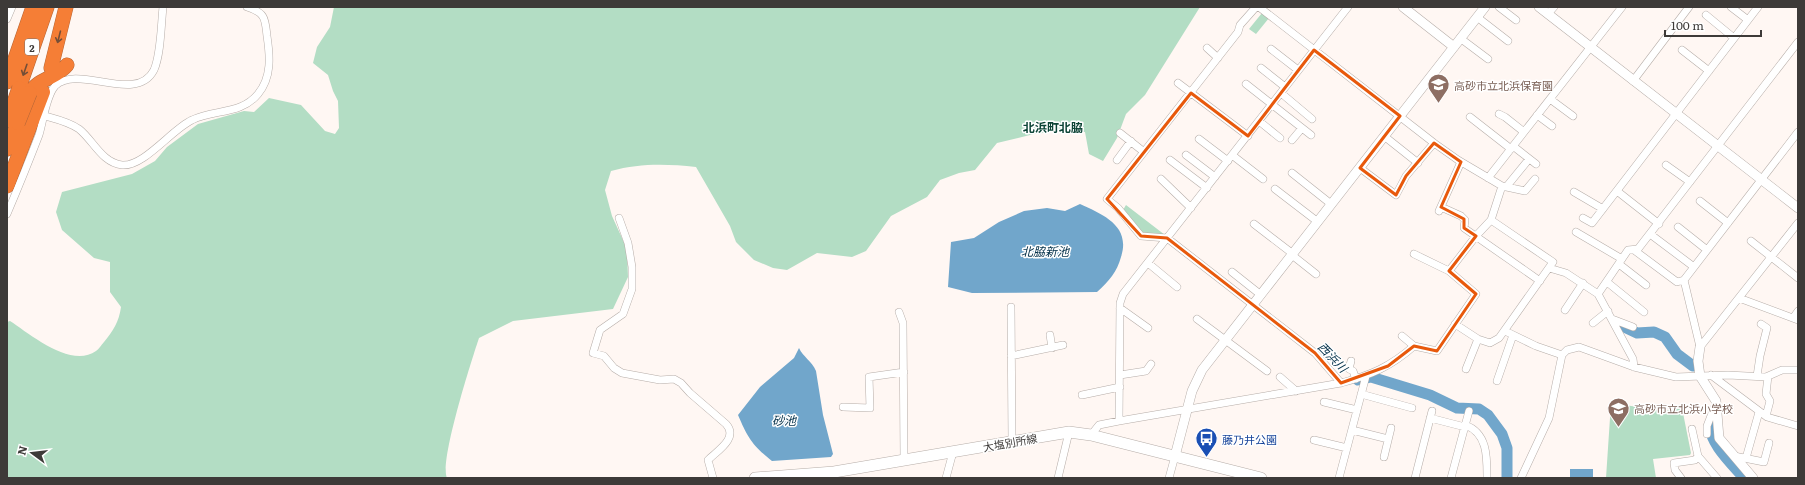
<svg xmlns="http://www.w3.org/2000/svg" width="1805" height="485" viewBox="0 0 1805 485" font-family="Literata,'Noto Sans JP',serif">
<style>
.green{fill:#b3ddc4}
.water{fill:#71a6cb}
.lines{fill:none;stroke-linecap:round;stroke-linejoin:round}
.river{stroke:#71a6cb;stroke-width:11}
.minor-casing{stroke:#b6ada8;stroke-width:8}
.tertiary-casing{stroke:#b6ada8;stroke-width:10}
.secondary-casing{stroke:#b6ada8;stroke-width:12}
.motorway-casing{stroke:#b56637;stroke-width:15}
.minor{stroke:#fff;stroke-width:7}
.tertiary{stroke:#fff;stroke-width:9}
.secondary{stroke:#fff;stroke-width:11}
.motorway{stroke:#f57e36;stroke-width:14}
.motorway-bridge-casing{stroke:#b56637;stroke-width:15;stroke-linecap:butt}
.motorway-bridge{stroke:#f57e36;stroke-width:14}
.oneway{stroke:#744e37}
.marked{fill:none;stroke:#e8590c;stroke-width:3;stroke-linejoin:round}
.labels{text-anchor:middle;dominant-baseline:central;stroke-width:3;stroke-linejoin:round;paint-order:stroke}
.shield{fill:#fff;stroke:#777574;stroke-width:1}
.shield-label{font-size:10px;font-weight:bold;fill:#3d3a38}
.education-label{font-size:11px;fill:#785e54;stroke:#fff;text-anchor:start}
.transit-label{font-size:11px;fill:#164399;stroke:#fff;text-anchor:start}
.street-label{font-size:11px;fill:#3d3a38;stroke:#fff}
.neighbourhood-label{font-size:12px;font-weight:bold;fill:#0d4436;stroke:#fff}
.water-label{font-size:12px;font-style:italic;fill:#022f48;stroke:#fff}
</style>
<rect width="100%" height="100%" fill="#fff7f3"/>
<!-- green -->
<path class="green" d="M334,7H1200L1145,95L1126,114L1117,138L1103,161L1089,154L1085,132L1059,131L1034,134L997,143L975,170L959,173L940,180L927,197L891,216L866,251L852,257L817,253L787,270L773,268L754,260L736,242L730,226L696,167C667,164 640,163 611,171L605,190L612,216L627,249L628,277L613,309L513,321L479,338C472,359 439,462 447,478H7V322L10,321C30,334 71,369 96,351C99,349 101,345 104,342C113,331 119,322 121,307L110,292V262L94,258L62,230L56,212L62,192L132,174L155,161L167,147L198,124L244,111L254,112L269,98L301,105L325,131L335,134L339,128L338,101L333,91L328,75L313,63L317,47L330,27Z
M1262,13L1269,18L1256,34L1249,29Z
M1126,205L1165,235H1143L1123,210Z
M1611,403L1665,411L1682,408L1691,453L1690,455L1653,459L1656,478H1606Z"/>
<!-- water -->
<path class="water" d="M1080,204C1104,215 1131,226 1121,257C1117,272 1109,281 1097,292L972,293L948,287L951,242L974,238L999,222L1024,211L1047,208L1065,211Z
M799,348C803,357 812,361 816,371L823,415L833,454L831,457L772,461C752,445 748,438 738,415L760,387L794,358Z
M1570,469H1593V478H1570Z"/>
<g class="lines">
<!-- river -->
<path class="river" d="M1618,324L1637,333L1654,332L1665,337L1677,354L1693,366
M1358,380L1371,377L1430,395L1457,408L1479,409L1488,415L1502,434L1507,448V478
M1711,425C1707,441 1734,466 1744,478"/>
<defs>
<path id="minor" d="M1256,7L1240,25L1238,32L1107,199L1118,208L1141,236L1167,238L1315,353L1341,383
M1499,7L1516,20
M1731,7L1748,20
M1548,14L1554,7
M1706,15L1734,38
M1477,17L1508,41
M7,19L12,7
M1460,38L1488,59
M1207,48L1218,58
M1271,49L1298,70
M1682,50L1709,71
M1261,68L1285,87
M1633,81L1689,7
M1178,83L1248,136
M1246,84L1311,135
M1281,93L1312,119
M1550,99L1573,116
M1499,114L1505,117L1524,132
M1537,115L1552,126
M45,116C56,119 69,122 79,129C93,140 102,163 122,165C144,167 172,129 192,120C214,109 241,115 258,94C272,77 270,56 267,36C265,19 266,13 247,7
M1470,117L1511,149
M1259,121L1280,138
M1120,133L1144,152
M1384,136L1418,163
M1199,139L1228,161
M1292,140L1302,128
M1513,146L1536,164
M1186,155L1215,177
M1232,155L1263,179
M1117,160L1131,141
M1170,160L1207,188
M1666,165L1690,182
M1360,168L1396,195L1406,176L1434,143
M1292,173L1331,204
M1488,178L1622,7
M1161,179L1191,208
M1502,186L1525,191L1535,179
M1507,186L1529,159
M1275,189L1318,222
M1617,191L1659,224
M1574,192L1603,209
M1700,201L1728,223
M1441,207L1461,216L1465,220L1464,228L1540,281
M1439,211L1461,162
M7,214C18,188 29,161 39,135C43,122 46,96 55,86C78,63 136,105 154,70C161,54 161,25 163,7
M619,218L628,243L632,267V289L623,314L600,330L593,353L604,356L614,368L622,373L660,380L674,379L681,383L690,393L726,424C739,438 717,451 708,460L713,478
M1583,218L1592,223L1758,7
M1254,224L1293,254
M1678,227L1707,250
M1576,232L1622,259
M1650,234L1694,267
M1751,241L1798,278
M1634,250L1677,282L1684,280
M1414,254L1449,271
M1292,255L1316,274
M1148,263L1177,287
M1619,264L1646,285
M1549,268L1566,273L1598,294L1633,359L1634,367
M1232,272L1261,295
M1607,282L1644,312
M1598,294L1628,250L1638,249L1798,42
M1739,298L1798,320
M1011,307L1012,441
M1120,308L1148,328
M1565,310L1583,283
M899,312L903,323L904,459
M1793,318L1798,311
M1197,319L1267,371
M1612,319L1633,327
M1593,323L1608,311
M1455,324L1478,339L1490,343L1499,338L1553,262L1491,220
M1505,331L1536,346L1562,355
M1050,335L1052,348
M1402,336L1414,346
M1700,347L1684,280L1798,132
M1700,347L1798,223
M1011,356L1063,345
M1351,361L1349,369L1353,371L1356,379
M1466,369L1478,339
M1120,375L1146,371L1151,364
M1711,375L1767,417L1798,426
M1757,376L1760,356L1767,328L1761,324
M1280,377L1296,391
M1497,381L1513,335
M1361,394L1412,408
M1082,395L1120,387
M1324,402L1357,410
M843,407L870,408L869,377L904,372
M1766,416L1770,401L1766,394L1768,376
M1430,418L1465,427
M1119,421L1120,303L1123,294L1348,7
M1465,425C1488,433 1487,458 1487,478
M1692,429L1698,456
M1352,430L1388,439
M1707,434V426L1716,403
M1091,435L1099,425L1119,421L1341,383C1371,375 1390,367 1414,346L1437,351L1476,294L1449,271L1476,236L1491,220L1502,186L1458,160L1434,143L1259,7
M1314,440L1347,448
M1734,456L1764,462L1769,443
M1384,457L1391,428
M1746,458L1759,412
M946,478L953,452
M1058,478L1069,432
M1169,478L1175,456
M1339,478L1366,376
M1415,478L1432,411
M1451,478L1469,411
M1521,478L1549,418L1562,355L1567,350L1579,347L1634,367L1676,377L1728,375L1766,377L1782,370H1798
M1681,478L1675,470L1674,463L1695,460L1698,456L1717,478"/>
<path id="tertiary" d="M1403,7L1454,47
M1539,7L1798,208
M1700,347L1698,361L1700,376L1716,401L1719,438L1753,478
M1175,456L1192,391L1202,370L1485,7"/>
<path id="secondary" d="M755,478L834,472L1069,432L1091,435L1261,478"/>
<path id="motorway" d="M51,68L66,7
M7,82L33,7
M19,88L47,7
M30,93C38,78 57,78 67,65
M7,149L18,123
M7,186L43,92"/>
</defs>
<!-- minor casing -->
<use href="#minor" class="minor-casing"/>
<!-- tertiary casing -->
<use href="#tertiary" class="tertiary-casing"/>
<!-- secondary casing -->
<use href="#secondary" class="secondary-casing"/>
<!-- motorway casing -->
<use href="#motorway" class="motorway-casing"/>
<!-- minor -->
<use href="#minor" class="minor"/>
<!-- tertiary -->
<use href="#tertiary" class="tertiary"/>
<!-- secondary -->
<use href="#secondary" class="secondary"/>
<!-- motorway -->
<use href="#motorway" class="motorway"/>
<defs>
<path id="motorway-bridge" d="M8,120L19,88
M18,123L30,93"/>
</defs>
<!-- motorway-bridge casing -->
<use href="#motorway-bridge" class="motorway-bridge-casing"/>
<!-- motorway-bridge -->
<use href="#motorway-bridge" class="motorway-bridge"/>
</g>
<!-- one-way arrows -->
<defs><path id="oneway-shaft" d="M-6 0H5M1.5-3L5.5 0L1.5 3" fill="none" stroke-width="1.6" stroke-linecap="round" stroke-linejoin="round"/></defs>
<g class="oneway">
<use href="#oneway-shaft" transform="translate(59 37) rotate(104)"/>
<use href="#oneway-shaft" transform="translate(25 70) rotate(109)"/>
</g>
<!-- marked area -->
<path class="marked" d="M1314,50L1400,116L1360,168L1396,195L1406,176L1434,143L1461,162L1441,207L1464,219V228L1476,236L1449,271L1476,294L1437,351L1414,346L1388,366L1341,383L1315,353L1167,238L1141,236L1107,199L1191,93L1248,136Z"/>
<!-- icons -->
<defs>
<symbol id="school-pin" viewBox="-11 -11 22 30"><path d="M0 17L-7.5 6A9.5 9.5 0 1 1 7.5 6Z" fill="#8d6e63" stroke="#fff"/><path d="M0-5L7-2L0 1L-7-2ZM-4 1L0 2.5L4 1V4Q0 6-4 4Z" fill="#fff"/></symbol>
<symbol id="bus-pin" viewBox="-11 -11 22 30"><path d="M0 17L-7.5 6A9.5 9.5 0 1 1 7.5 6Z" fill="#1a4fb4" stroke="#fff"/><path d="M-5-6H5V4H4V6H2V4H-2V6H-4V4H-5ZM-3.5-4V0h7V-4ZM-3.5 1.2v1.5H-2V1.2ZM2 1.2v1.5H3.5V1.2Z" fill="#fff"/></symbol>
</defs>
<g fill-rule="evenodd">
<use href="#school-pin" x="1426" y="72" width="25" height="34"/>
<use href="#school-pin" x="1606" y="396" width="25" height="34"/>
<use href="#bus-pin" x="1194" y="426" width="25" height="34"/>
</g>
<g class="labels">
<!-- shield labels -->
<rect class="shield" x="25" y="39" width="14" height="16" rx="3"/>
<g class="shield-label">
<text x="32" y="47">2</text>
</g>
<!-- education labels -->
<g class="education-label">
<text x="1454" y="85">高砂市立北浜保育園</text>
<text x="1634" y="408">高砂市立北浜小学校</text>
</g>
<!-- transit labels -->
<g class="transit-label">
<text x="1222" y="439">藤乃井公園</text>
</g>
<!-- street labels -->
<g class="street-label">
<text transform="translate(1010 442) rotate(-10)">大塩別所線</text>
</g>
<!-- neighbourhood labels -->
<g class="neighbourhood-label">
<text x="1053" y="127">北浜町北脇</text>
</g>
<!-- water labels -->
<g class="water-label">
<text x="1045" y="251">北脇新池</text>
<text transform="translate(1333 357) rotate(46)">西浜川</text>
<text x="784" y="420">砂池</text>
</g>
</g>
<!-- border -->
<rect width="1805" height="485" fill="none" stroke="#3d3a38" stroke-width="16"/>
<!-- north arrow -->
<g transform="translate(32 453) rotate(285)" stroke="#ffffff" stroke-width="3" paint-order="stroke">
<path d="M0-3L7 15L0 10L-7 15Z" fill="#3d3a38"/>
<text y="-6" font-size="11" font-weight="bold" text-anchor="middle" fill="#3d3a38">N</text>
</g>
<!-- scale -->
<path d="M1665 30v6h96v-6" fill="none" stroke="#3d3a38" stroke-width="2"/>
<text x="1671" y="30" font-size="12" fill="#3d3a38" stroke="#ffffff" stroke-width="3" paint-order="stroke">100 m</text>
</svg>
